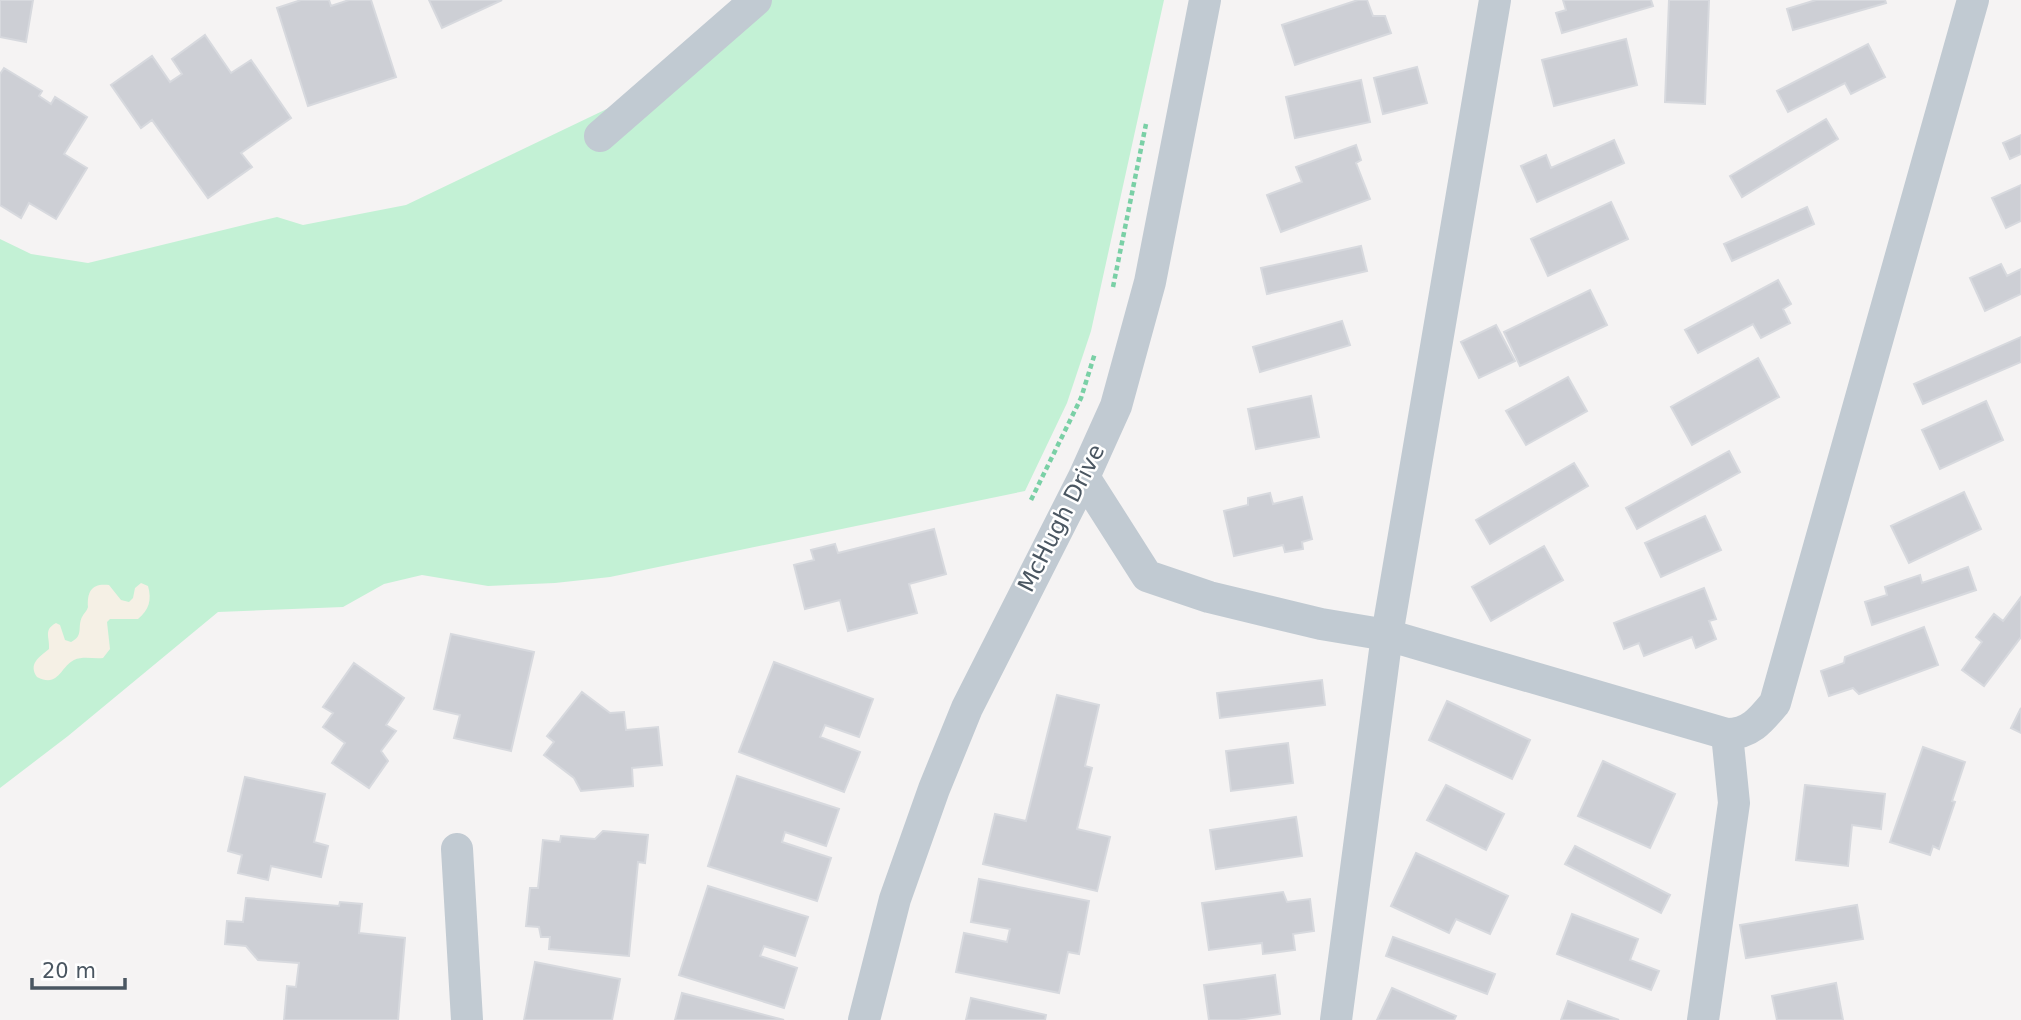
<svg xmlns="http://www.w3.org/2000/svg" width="2021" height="1020" viewBox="0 0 2021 1020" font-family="'DejaVu Sans',sans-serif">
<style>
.green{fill:#c3f1d5}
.sand{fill:#f5f0e5}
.building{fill:#cdcfd5;stroke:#d7d9de;stroke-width:2}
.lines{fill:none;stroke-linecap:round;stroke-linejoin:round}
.path{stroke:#7ad0a6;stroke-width:4.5;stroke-dasharray:5 3.5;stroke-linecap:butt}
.minor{stroke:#c1cad2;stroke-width:32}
.labels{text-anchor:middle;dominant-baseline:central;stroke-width:5;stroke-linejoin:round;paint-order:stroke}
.street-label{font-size:23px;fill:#4a5661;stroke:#fff}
</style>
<rect width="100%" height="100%" fill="#f5f3f3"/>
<!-- green -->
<path class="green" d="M752,0H1164L1091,331L1067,403L1025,491L610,577L555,583L488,586L422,575L384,584L343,607L218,612L68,736L0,788V239L31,254L88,263L277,217L303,225L406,205L638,94Z"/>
<!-- sand -->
<path class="sand" d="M141,583L148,586C152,600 149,610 138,619H110L107,622L110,649L103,658C93,659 83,656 74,660C60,667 59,688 37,677C28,664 39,657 49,649C50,637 43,630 56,623L60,625L65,640L71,642C84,636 77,627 82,617C84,613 87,611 88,607C87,591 92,583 109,585L121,600L129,602L133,598L135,588Z"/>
<!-- building -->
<path class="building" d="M0,0H33L26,42L0,37Z
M301,0H329L331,6L349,0H371L396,77L308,106L277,8Z
M429,0H502L442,28Z
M1358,0H1367L1373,16H1385L1391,33L1295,65L1282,25Z
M1563,0H1651L1653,6L1562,33L1556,13L1566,10Z
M1669,0H1709L1705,104L1665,102Z
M1816,0H1885L1886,3L1793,30L1787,9Z
M205,35L231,73L251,60L291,118L241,153L252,167L208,198L152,120L141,128L111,85L152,56L170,82L182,74L172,59Z
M1626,39L1637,85L1554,106L1542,60Z
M1868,44L1885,77L1851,94L1845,83L1788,112L1777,91Z
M1417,67L1427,103L1383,114L1374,78Z
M4,68L42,91L39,96L51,104L55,97L87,117L64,154L87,168L56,219L29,203L21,218L0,205V74Z
M1361,80L1370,122L1295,138L1286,97Z
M1826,119L1838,139L1742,197L1730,176Z
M2021,135V154L2010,159L2003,143Z
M1614,140L1624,163L1537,202L1521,166L1546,155L1551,168Z
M1356,145L1361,160L1356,163L1370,199L1281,232L1267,195L1302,182L1296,167Z
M2021,185V221L2006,228L1992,198Z
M1611,202L1628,239L1548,276L1531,239Z
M1807,207L1814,224L1732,261L1724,244Z
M1361,246L1367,271L1267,294L1261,268Z
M2001,264L2007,276L2021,269V294L1985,311L1970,278Z
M1778,280L1791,304L1783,309L1790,323L1761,338L1753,324L1698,353L1685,330Z
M1590,290L1607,325L1520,366L1504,332Z
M1342,321L1350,345L1260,372L1253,347Z
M1496,325L1515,361L1479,378L1461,342Z
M2021,337V362L1923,404L1914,384Z
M1758,358L1779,397L1692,445L1671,407Z
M1568,377L1587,411L1526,445L1506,411Z
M1311,396L1319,437L1256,449L1248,409Z
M1986,401L2003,440L1940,469L1922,430Z
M1729,451L1740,472L1637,529L1626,508Z
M1574,463L1588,486L1490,544L1476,520Z
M1964,492L1981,529L1909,563L1891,526Z
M1270,493L1273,504L1302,497L1312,539L1302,542L1303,549L1285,552L1283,545L1234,556L1224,511L1248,505V498Z
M1705,516L1721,550L1661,577L1645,543Z
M934,529L946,574L909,584L917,613L848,631L840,600L805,609L794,565L814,560L811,550L835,544L838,553Z
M1544,546L1563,580L1491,621L1472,587Z
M1968,567L1976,590L1872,625L1865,602L1887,595L1885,587L1920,575L1922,583Z
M1704,588L1716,619L1709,621L1716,639L1696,648L1692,637L1644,656L1639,643L1624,649L1614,623Z
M2021,597V637L1984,686L1962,670L1982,642L1976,637L1994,614L2003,621Z
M1924,627L1938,665L1859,694L1853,688L1829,696L1821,671L1844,663L1845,657Z
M451,634L534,652L511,751L454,738L460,715L434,709Z
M774,662L873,699L859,737L825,725L820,737L860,752L844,792L739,752Z
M354,663L404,698L386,725L396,731L381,751L388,761L369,788L332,763L345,743L323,727L333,713L323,707Z
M1322,680L1325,705L1220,718L1217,693Z
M582,692L610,713L624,712L626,730L658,727L662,765L632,768L633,786L581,791L574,778L544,755L554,742L547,736Z
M1057,695L1099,705L1085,766L1092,768L1077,829L1110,837L1097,891L983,864L995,814L1026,821Z
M1447,701L1530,740L1512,779L1429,740Z
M2021,708V733L2011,728Z
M1288,743L1293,783L1231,791L1226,751Z
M1923,747L1965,762L1952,801L1955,802L1939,849L1933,846L1930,855L1890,842Z
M1603,761L1675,794L1650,848L1578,816Z
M737,776L839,809L826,846L785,832L782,842L831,858L817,901L708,866Z
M245,777L325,794L314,842L328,846L321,877L271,866L268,880L238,873L242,855L228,851Z
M1446,785L1504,814L1486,850L1427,820Z
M1805,785L1885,794L1881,829L1852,825L1848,866L1796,860Z
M1296,817L1302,856L1216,869L1210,830Z
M603,831L648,835L645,863L638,862L629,956L549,949L550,937H541L539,927L526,926L530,888H538L543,840L560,842L561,836L595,839Z
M1575,846L1670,895L1661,913L1565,864Z
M1416,853L1508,896L1490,934L1456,919L1449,933L1391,906Z
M979,879L1089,901L1079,954L1068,952L1059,993L956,972L964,933L1007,942L1010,929L971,922Z
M708,886L808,917L795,956L764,946L760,956L797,968L784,1008L679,975Z
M1283,892L1287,902L1310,899L1314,931L1293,934L1295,950L1263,954L1262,943L1209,950L1202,903Z
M246,898L339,906L340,902L362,904L359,933L405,938L398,1020H284L287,986L296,987L299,963L258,960L246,946L225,944L227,921L243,922Z
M1857,905L1863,939L1746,958L1740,925Z
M1572,914L1638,939L1630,960L1659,971L1651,990L1557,954Z
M1393,937L1495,974L1487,994L1386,956Z
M535,962L620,979L612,1020H524Z
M1275,975L1280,1014L1238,1020H1209L1204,985Z
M1836,983L1843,1020H1777L1772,996Z
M1392,988L1456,1016L1454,1020H1377Z
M682,993L784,1020H675Z
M971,998L1046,1015L1045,1020H966Z
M1568,1001L1619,1020H1561Z"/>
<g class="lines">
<!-- path -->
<path class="path" d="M1113,287L1146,124
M1031,500L1081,398L1095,353"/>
<!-- minor -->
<path class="minor" d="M600,136L756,0
M1084,477L1147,576L1209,597L1321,624L1387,635L1727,734C1750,734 1761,720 1775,703L1973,0
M457,849L467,1020
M864,1020L895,899L934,789L967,708L1084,477L1116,406L1150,282L1205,0
M1336,1020L1387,635L1495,0
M1703,1020L1734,803L1727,734"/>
</g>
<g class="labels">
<!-- street labels -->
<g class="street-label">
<text transform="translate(1061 518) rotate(-63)">McHugh Drive</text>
</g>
</g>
<!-- scale -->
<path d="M32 978v10h93v-10" fill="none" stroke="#4a5661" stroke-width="3.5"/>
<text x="42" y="978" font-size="21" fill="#4a5661" stroke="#ffffff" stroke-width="5" paint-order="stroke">20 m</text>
</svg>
